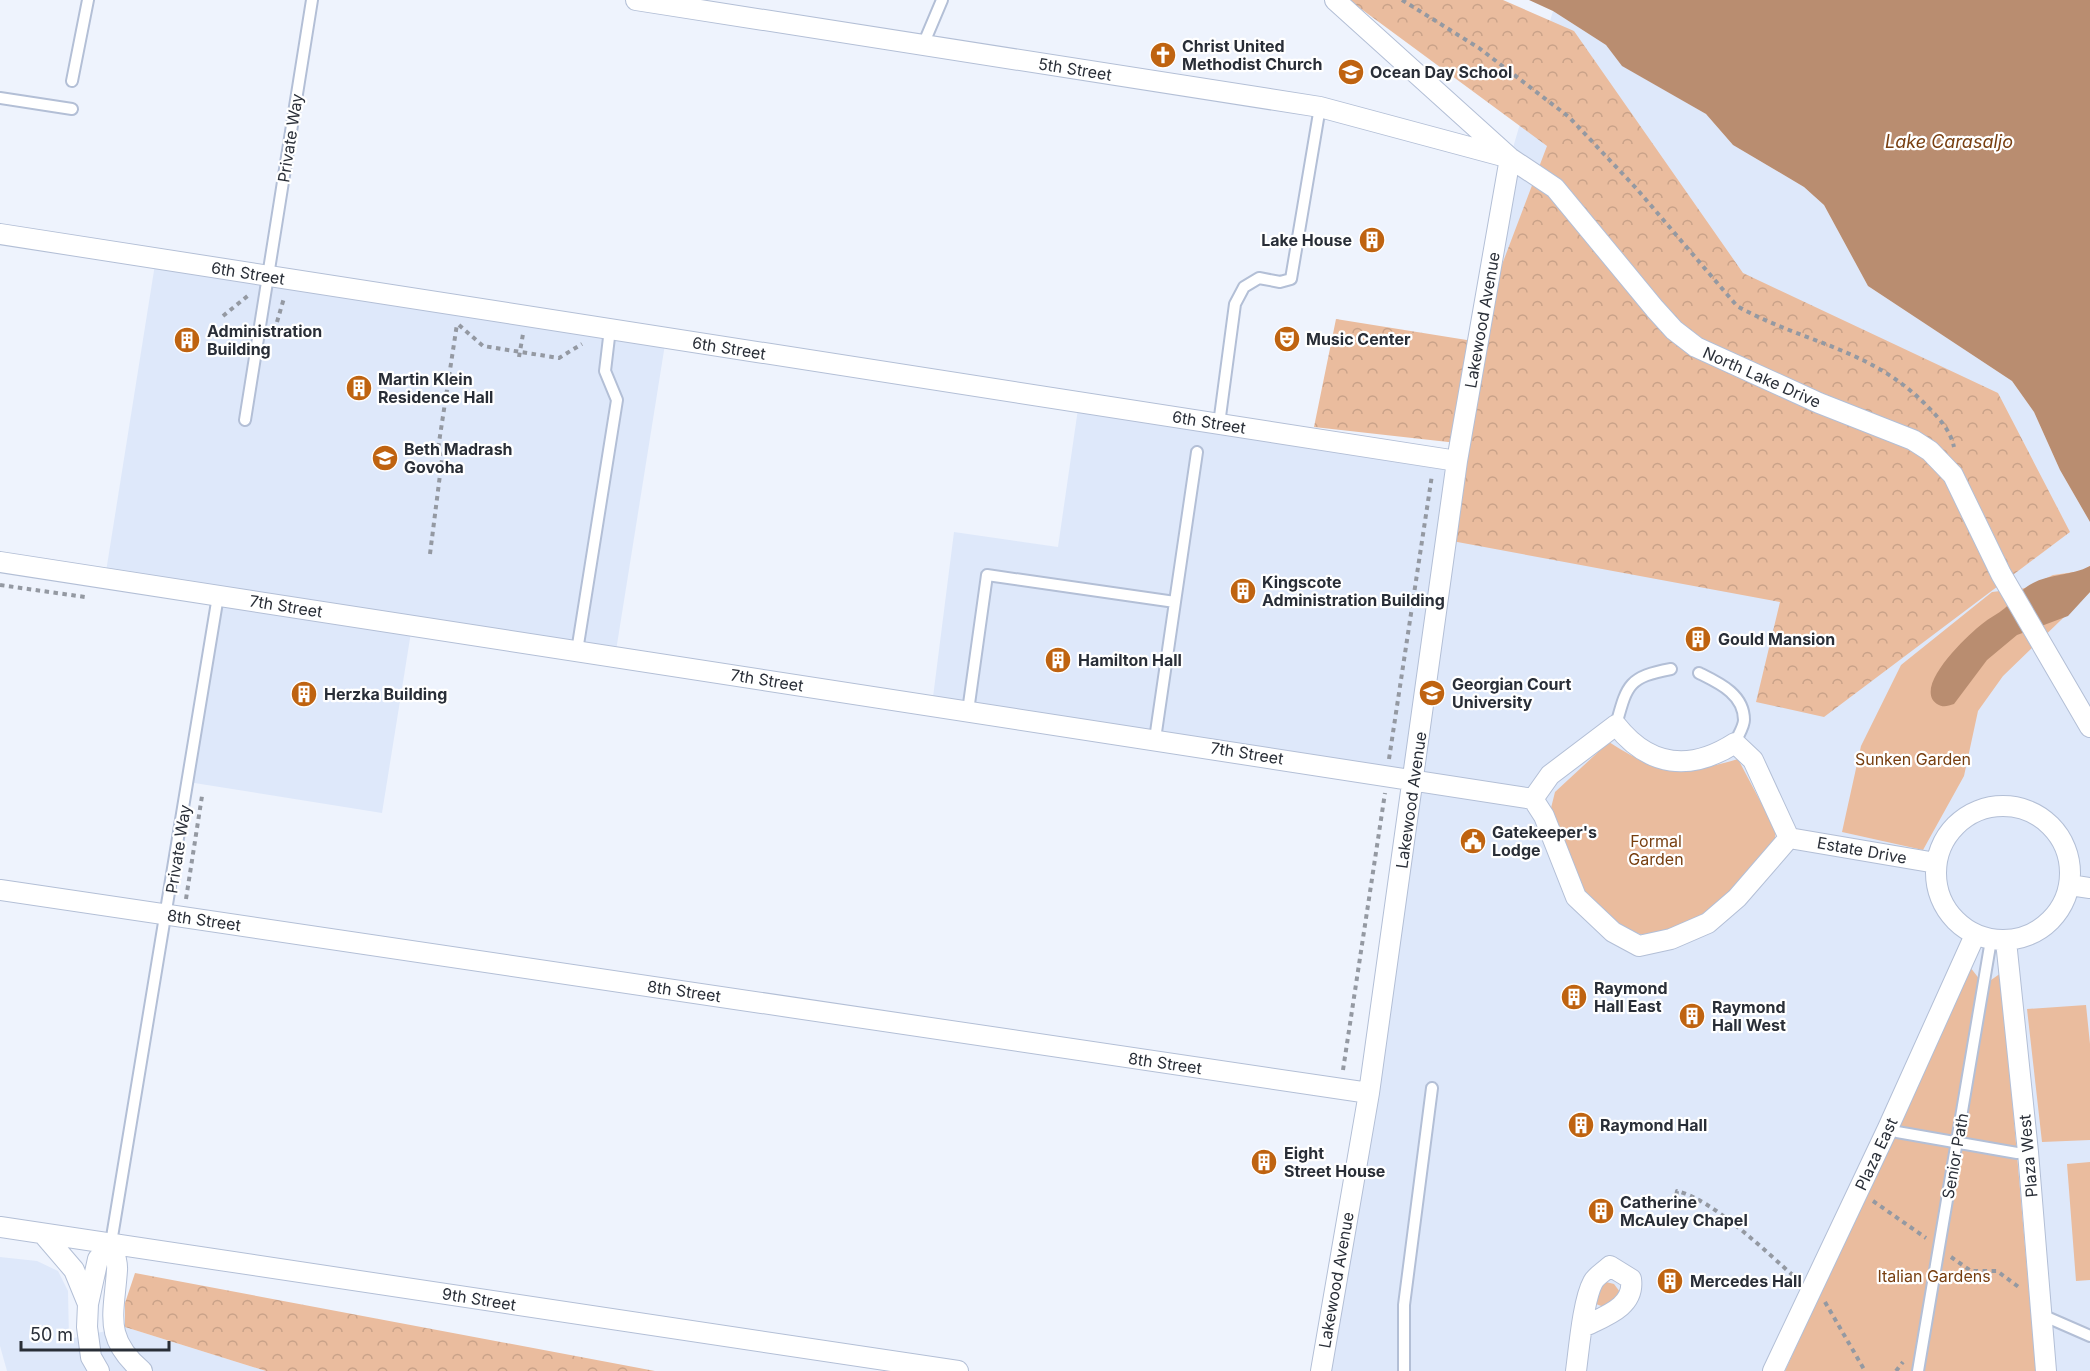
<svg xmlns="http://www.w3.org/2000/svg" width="2090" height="1371" viewBox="0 0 2090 1371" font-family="Inter,sans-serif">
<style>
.built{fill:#dee8fa}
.green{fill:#eabc9e}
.forest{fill:url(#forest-crowns)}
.water{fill:#b98d70}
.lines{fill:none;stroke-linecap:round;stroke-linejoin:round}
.service-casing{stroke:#b3bfd6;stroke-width:14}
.minor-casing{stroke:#b3bfd6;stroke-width:22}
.path{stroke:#9499a2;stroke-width:4;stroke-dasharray:4.5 4.5;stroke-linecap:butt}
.service{stroke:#fff;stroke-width:10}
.minor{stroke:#fff;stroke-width:20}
.labels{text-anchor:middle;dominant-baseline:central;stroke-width:4.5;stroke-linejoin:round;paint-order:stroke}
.poi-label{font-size:16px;font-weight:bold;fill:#292e37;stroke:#fff;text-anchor:start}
.street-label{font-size:16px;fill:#292e37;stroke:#fff}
.park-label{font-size:16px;fill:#773e0f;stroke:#fff}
.water-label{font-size:18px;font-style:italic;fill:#783f11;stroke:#fff}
</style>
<defs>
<pattern id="forest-crowns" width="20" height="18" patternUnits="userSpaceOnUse" patternTransform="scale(1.5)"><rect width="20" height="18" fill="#eabc9e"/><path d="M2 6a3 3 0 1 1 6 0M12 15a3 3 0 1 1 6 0" fill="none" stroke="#c9a289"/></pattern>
</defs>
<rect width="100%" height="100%" fill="#eef3fd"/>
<!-- built -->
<path class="built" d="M1553,11L1606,45L1623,66L1706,114L1733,145L1804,187L1824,205L1868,286L2012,381L2034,412L2060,470L2090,522V566L2081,571L2053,575L2084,598L2090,592V1371H1320L1414,779L932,705L954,532L1058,547L1079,402L1457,461L1510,158Z
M156,258L666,338L615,657L412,626L382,813L188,782L218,594L105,578Z
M0,1257L37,1261L58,1271L68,1291L69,1339L125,1327L266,1371H7L0,1346Z"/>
<!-- green -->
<path class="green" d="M2090,566V592L2003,676L1978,711L1964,776L1923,850L1842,832L1861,746L1901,665L1992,592L2026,588L2053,575L2081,571Z
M1609,742C1660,775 1681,776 1738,759L1776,831L1774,844L1716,910L1673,931L1643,935L1617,926L1583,892L1551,808L1555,792Z
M1970,967L1984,985L2001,973L2036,1371H1785Z
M2086,1005L2090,1044V1140L2042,1142L2027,1009Z
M2090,1162V1280L2076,1281L2067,1164Z
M1606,1282L1614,1284L1620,1292L1616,1299L1604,1307L1596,1304C1596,1294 1598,1287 1606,1282Z"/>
<!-- forest -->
<path class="forest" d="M1349,0H1503L1574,31L1743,273L1998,393L2070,532L1824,717L1756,702L1780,602L1452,541L1466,444L1314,427L1336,319L1473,341L1547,146Z
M135,1273L655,1371H266L125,1327V1303Z"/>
<!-- water -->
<path class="water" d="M1529,0H2090V522L2060,470L2034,412L2012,381L1868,286L1824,205L1804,187L1733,145L1706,114L1622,66L1606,45L1553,11Z
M2090,566V592L2068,616L2017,635L1987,660L1954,704C1948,706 1943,708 1937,704C1912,687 1968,635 1982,624C1989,618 1998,614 2005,608C2012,602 2018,594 2025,588C2044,573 2069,577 2090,566Z"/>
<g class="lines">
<defs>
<path id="service" d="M923,45L942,0
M72,81L88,0
M0,98L72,109
M245,420L312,0
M1219,424L1235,304L1244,287L1259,278L1280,282L1291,279L1320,107
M577,651L617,400L605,371L610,329
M1699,673C1719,683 1744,694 1744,720C1744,727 1737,737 1735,743
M968,711L987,575L1175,602L1197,452
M1616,725C1627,685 1628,677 1671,669
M1155,739L1175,602
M1888,1128L1897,1132L2017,1153L2028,1152
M111,1243L218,596
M2042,1315L2090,1336
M1404,1371V1305L1432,1088
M1918,1371L1991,940"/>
<path id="minor" d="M636,0L1320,107L1510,158L1457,461L1369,1093L1321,1371
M1335,0L1510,158L1555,188L1655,309L1674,330L1696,347L1819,403L1913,440L1930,451L1953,475L2001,574L2090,727
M0,234L1457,461
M0,562L1533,799
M1936 873a67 67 0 1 1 134 0a67 67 0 1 1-134 0Z
M1789,838L1737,898L1708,923L1671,939L1639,946L1613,932L1576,897L1544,816L1533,799L1550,775L1616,725C1649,767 1690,772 1735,743L1753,760L1789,838L1936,863
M2070,885L2090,888
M0,890L1369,1093
M2006,941L2028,1152L2046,1371
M0,1227L958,1371
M44,1235L74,1270L88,1304L87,1327L91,1357L99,1371
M111,1243C114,1252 118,1262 117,1270C114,1315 103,1338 142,1371
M88,1304L98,1259L111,1243
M1576,1371C1579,1349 1583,1300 1593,1282C1596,1276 1605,1271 1610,1266L1631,1279C1635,1307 1605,1316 1583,1327
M1773,1371L1888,1128L1975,935"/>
</defs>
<!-- service casing -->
<use href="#service" class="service-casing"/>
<!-- minor casing -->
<use href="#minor" class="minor-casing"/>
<!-- path -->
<path class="path" d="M1402,0L1479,48L1569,117L1636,188L1737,306C1803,343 1871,348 1927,406C1940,419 1950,430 1954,447
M223,316L250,294
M277,322L284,298
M459,325L483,346L559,358L582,344
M519,357L523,334
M430,554L442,459L438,449L457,324
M0,585L85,597
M1389,759L1432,475
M186,899L202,796
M1343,1070L1385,793
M1873,1201L1926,1238
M1675,1204L1677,1191C1714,1200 1767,1253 1796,1278
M1951,1257L1971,1271H1997L2020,1288
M1825,1302L1865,1371
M1896,1371L1903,1362"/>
<!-- service -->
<use href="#service" class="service"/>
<!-- minor -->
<use href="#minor" class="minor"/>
</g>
<!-- icons -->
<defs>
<symbol id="church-disc" viewBox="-11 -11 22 22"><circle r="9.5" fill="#bf6310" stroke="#fff"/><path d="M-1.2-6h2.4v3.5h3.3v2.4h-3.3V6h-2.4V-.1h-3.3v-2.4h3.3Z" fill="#fff"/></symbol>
<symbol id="school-disc" viewBox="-11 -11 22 22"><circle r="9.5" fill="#bf6310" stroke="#fff"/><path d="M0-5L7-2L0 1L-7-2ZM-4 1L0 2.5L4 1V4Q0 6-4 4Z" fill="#fff"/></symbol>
<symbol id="building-disc" viewBox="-11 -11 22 22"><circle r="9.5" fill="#bf6310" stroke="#fff"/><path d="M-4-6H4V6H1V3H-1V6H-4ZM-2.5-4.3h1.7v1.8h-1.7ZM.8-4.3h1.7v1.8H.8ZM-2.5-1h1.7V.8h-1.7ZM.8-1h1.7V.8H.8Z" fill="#fff"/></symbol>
<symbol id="theatre-disc" viewBox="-11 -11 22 22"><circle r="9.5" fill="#bf6310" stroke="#fff"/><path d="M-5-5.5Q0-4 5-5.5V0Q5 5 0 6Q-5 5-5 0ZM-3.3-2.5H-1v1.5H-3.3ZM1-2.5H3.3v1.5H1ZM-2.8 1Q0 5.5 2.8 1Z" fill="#fff"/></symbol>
<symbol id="university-disc" viewBox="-11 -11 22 22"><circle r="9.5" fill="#bf6310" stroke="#fff"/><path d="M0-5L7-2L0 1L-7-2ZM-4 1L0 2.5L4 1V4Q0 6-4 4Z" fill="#fff"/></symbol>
<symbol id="civic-disc" viewBox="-11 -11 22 22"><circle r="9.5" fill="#bf6310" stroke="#fff"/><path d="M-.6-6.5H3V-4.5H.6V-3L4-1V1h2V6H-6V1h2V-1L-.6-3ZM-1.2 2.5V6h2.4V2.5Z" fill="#fff"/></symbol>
</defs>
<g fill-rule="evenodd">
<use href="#church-disc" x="1148" y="40" width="30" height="30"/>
<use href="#school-disc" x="1336" y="57" width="30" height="30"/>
<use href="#building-disc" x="1357" y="225" width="30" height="30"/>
<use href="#theatre-disc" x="1272" y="324" width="30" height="30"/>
<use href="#building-disc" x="172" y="325" width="30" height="30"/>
<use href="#building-disc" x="344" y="373" width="30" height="30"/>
<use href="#university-disc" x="370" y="443" width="30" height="30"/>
<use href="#building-disc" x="1228" y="576" width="30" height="30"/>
<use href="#building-disc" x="1683" y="624" width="30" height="30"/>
<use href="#building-disc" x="1043" y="645" width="30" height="30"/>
<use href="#university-disc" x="1417" y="678" width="30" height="30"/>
<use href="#building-disc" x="289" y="679" width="30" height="30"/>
<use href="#civic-disc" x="1458" y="826" width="30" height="30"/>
<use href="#building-disc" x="1559" y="982" width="30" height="30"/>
<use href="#building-disc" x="1677" y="1001" width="30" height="30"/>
<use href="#building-disc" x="1566" y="1110" width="30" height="30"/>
<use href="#building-disc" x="1249" y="1147" width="30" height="30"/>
<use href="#building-disc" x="1586" y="1196" width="30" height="30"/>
<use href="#building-disc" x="1655" y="1266" width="30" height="30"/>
</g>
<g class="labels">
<!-- poi labels -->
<g class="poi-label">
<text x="1182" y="46">Christ United<tspan x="1182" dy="18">Methodist Church</tspan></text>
<text x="1370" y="72">Ocean Day School</text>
<text x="1352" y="240" text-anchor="end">Lake House</text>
<text x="207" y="331">Administration<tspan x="207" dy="18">Building</tspan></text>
<text x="1306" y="339">Music Center</text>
<text x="378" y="379">Martin Klein<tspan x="378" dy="18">Residence Hall</tspan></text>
<text x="404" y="449">Beth Madrash<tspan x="404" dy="18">Govoha</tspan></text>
<text x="1262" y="582">Kingscote<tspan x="1262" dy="18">Administration Building</tspan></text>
<text x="1718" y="639">Gould Mansion</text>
<text x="1078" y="660">Hamilton Hall</text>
<text x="1452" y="684">Georgian Court<tspan x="1452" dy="18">University</tspan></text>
<text x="324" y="694">Herzka Building</text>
<text x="1492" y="832">Gatekeeper's<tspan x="1492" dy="18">Lodge</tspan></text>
<text x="1594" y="988">Raymond<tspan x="1594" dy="18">Hall East</tspan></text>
<text x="1712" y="1007">Raymond<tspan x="1712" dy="18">Hall West</tspan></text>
<text x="1600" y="1125">Raymond Hall</text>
<text x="1284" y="1153">Eight<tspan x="1284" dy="18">Street House</tspan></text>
<text x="1620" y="1202">Catherine<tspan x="1620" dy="18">McAuley Chapel</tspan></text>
<text x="1690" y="1281">Mercedes Hall</text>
</g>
<!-- street labels -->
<g class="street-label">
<text transform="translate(1075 69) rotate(9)">5th Street</text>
<text transform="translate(290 138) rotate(-81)">Private Way</text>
<text transform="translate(248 273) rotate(9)">6th Street</text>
<text transform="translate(1482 320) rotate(-80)">Lakewood Avenue</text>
<text transform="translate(729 348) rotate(9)">6th Street</text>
<text transform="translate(1762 377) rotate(24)">North Lake Drive</text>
<text transform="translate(1209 422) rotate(9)">6th Street</text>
<text transform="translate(286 606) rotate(9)">7th Street</text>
<text transform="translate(767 680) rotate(9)">7th Street</text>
<text transform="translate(1247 753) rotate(9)">7th Street</text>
<text transform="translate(1411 800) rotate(-82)">Lakewood Avenue</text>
<text transform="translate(178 849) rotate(-81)">Private Way</text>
<text transform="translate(1862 850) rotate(10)">Estate Drive</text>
<text transform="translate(204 920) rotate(8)">8th Street</text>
<text transform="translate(684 991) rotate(8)">8th Street</text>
<text transform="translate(1165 1063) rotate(8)">8th Street</text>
<text transform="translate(1876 1154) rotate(-65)">Plaza East</text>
<text transform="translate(1955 1156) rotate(-80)">Senior Path</text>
<text transform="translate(2028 1156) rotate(-95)">Plaza West</text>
<text transform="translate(1336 1280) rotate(-80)">Lakewood Avenue</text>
<text transform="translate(479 1299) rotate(9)">9th Street</text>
</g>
<!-- park labels -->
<g class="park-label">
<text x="1913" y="759">Sunken Garden</text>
<text x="1656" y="841">Formal<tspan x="1656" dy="18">Garden</tspan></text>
<text x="1934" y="1276">Italian Gardens</text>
</g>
<!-- water labels -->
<g class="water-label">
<text x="1949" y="141">Lake Carasaljo</text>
</g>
</g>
<!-- scale -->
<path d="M21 1341v9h148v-9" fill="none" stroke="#292e37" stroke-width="3"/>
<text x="30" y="1341" font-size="18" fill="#292e37" stroke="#ffffff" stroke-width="4.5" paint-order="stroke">50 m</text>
</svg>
